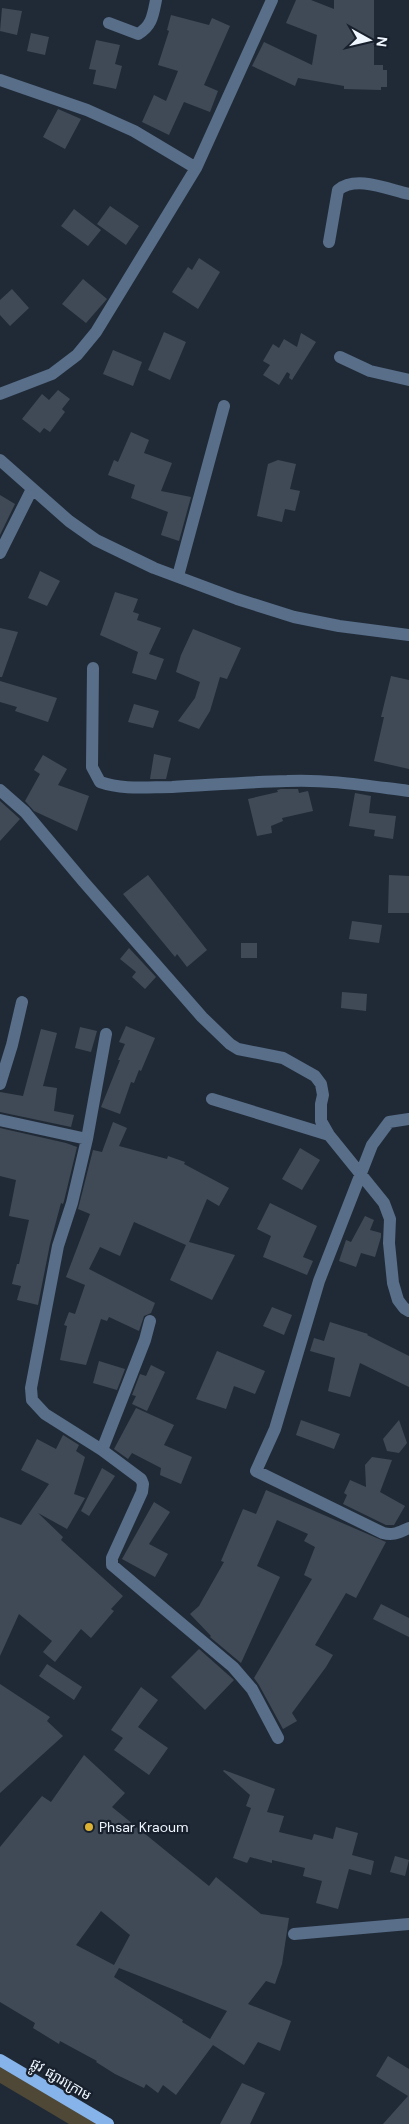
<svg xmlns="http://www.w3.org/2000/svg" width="409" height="2124" viewBox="0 0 409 2124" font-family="'DM Sans','Noto Sans Khmer',sans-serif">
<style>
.green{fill:#4f4836}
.building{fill:#404a57;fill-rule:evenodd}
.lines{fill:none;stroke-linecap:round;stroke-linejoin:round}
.minor{stroke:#586e89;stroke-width:12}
.major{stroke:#85b3ea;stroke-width:12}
.poi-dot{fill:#dbb233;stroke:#17202c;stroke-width:2}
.labels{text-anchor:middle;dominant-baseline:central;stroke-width:4.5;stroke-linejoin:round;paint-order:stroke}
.poi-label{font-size:14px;fill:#eff6fe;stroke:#17202c;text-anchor:start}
.street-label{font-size:14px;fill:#eff6fe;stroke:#17202c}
</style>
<rect width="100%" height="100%" fill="#202a36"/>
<!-- green -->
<path class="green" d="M0,2066L99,2124H69L0,2083Z"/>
<!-- building -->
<path class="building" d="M296,0H311L334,9V0H374V65H383V70H387V87H381V90L344,89V86L298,78L295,86L252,66L264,42L312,65L317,35L286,23Z
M2,8L22,11L17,35L0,31Z
M171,15L209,25L212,18L230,26L204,85L218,91L210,112L184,102L169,135L142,122L154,95L166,101L178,71L158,65L169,31L167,30Z
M31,33L49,37L45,55L27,51Z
M96,40L120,45L115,64L122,66L116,89L93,84L96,70L89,69Z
M58,109L81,119L65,149L43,137Z
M110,206L139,226L126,245L97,224Z
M74,209L101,230L88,246L61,226Z
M199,258L220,272L198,309L172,292L188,267L192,270Z
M83,279L107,299L86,323L62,304Z
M12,289L29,308L10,326L0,315V300Z
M164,332L186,342L170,380L148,370Z
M301,333L316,342L292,380L289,378L290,374L287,372L279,385L263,375L270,365L263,361L273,344L279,348L284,339L297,347Z
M113,350L142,362L133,386L103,374Z
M58,390L70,399L62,409L65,412L50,432L44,428L40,433L22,419L42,394L49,400Z
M131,432L149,440L144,453L172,463L161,491L191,497L179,541L161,535L168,512L131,498L135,485L108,475L114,460L118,462Z
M278,460L296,464L290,489L300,491L295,511L285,509L282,522L257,516L268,464Z
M0,495L15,504L0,535Z
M40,571L60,581L47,606L28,598Z
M115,592L138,599L133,612L139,614L137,620L161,628L149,654L164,659L156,680L132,673L138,652L100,635Z
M0,628L18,632L2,677H0Z
M193,629L241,648L227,679L220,677L210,711L199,729L178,721L195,698L200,682L176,672L181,655Z
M391,676L409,680V769L374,761L384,717H381Z
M0,681L57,698L48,722L15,711L17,707L0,702Z
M134,704L159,711L153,728L128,722Z
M154,754L171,758L166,779H150Z
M43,755L67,769L58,785L89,796L77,831L34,811L25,801L40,774L34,770Z
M281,789H298L299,793L308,791L313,811L282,818L283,821L271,826L272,833L257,836L248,799L278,792L277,790Z
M355,793L371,796L369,813L396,816L393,839L374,836L375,830L349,826Z
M0,801L20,819L0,841Z
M148,875L207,950L187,967L177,954L175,957L123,894Z
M389,875L409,876V913H388Z
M352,921L382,925L379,943L349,939Z
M241,943H257V958H241Z
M129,948L156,977L145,989L132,977L136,972L120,959Z
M342,992L367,994L366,1011L341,1008Z
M126,1026L155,1038L141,1071L139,1070L134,1083L131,1082L120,1114L101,1107L120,1060H118L125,1044L119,1042Z
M80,1027L97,1031L91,1052L75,1048Z
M41,1029L57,1033L43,1086L57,1088L54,1111L74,1115L71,1127L0,1112V1092L23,1096Z
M113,1122L127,1128L119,1146L167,1159L168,1156L185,1162L184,1164L229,1188L219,1206L207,1199L189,1242L235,1255L212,1300L170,1280L186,1245L134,1222L120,1256L100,1247L89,1269L155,1303L151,1313L144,1316L139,1331L109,1317L107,1321L101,1319L86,1365L60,1360L67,1326L64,1325L69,1312L75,1314L85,1285L66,1277L90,1214L78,1209L93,1150L102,1152Z
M0,1128L66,1143L77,1147L64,1201L63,1204L61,1203L50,1244L38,1305L17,1300L21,1286L12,1284L17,1264H19L29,1220L9,1216L16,1180L0,1176Z
M300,1148L320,1160L302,1190L282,1179Z
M270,1203L317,1226L303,1257L313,1261L307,1275L263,1257L271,1236L257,1229Z
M365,1216L374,1220L370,1230L381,1233V1237L375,1257L361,1253L356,1267L339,1261L346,1240L351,1242Z
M272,1307L292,1315L284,1335L263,1326Z
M330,1322L368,1334L367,1335L409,1356V1387L360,1363L350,1397L328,1391L335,1358L310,1351L314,1338L324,1341Z
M217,1351L265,1371L255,1394L234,1386L226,1409L196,1399Z
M99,1361L125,1369L117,1390L93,1383Z
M151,1365L165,1372L147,1411L132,1404L136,1396L132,1395L140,1374L146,1376Z
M136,1408L174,1425L164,1445L192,1457L181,1484L160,1475L161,1468L132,1453L128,1459L114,1449Z
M301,1420L340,1434L334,1449L296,1435Z
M399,1420L407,1443L399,1453L387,1451L383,1439Z
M63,1435L79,1445L76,1451L85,1457L74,1494L85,1498L67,1529L38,1513L63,1537L61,1540L123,1596L111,1609L114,1611L91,1638L81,1629L55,1662L43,1652L52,1641L19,1614L0,1656V1517L21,1525L49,1484L21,1470L37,1439L56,1449Z
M372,1457L392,1460L380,1492L405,1506L394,1525H386L343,1504L347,1495L344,1493L350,1480L366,1487L365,1465Z
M102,1468L115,1476L89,1516L81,1511Z
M266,1490L386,1542L356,1598L346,1593L315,1645L333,1655L326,1667L292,1713L297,1721L283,1729L259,1685L254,1678L312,1579L304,1575L315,1547L304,1541L308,1534L277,1520L257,1566L280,1577L241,1663L210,1637L211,1636L190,1614L199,1606L224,1562L221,1561L243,1509L256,1514Z
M154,1502L170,1512L149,1544L168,1554L155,1577L122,1559Z
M381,1604L409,1618V1637L373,1619Z
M199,1649L234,1680L205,1710L171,1677Z
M47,1664L82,1687L74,1700L39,1676Z
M0,1684L50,1717L47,1721L63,1736L0,1793Z
M141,1687L158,1700L138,1727L168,1748L149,1775L114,1750L123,1738L111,1730Z
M84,1755L125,1793L112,1807L209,1886L216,1877L261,1914L289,1918L282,1964L275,1984L266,1981L248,2004L291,2021L280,2051L258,2042L244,2065L213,2045L176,2095L163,2085L158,2093L146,2084L144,2088L115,2074L96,2062L97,2061L60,2041L59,2044L33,2028L35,2023L0,2002V1847L42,1796L51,1802ZM101,1911L130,1935L114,1965L76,1945ZM119,1968L190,1996L227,2011L210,2039L182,2022L183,2020L114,1977Z
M224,1770L275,1789L267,1812L284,1816L279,1832L312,1840L314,1834L333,1839L336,1827L358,1833L352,1855L374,1861L371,1875L349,1869L338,1909L316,1903L322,1881L303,1876L305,1868L272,1860V1863L250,1857L247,1863L233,1858L251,1808L246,1806L250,1795L223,1771Z
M395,1856L409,1860L405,1876L390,1872Z
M388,2056L409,2069V2124H383L408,2096L376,2076Z
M242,2083L265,2093L250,2124H220Z"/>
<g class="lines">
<!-- minor -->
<path class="minor" d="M109,23L138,34C152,26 153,15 156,0
M0,80L87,110L134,131L196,168
M329,242L338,190C356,175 387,189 409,194
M340,357L370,371L409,380
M0,394L52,374L77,355L96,332L196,168L272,0
M0,460L69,521L96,540L154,568L237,599L294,617L339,626L409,635
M0,553L32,489
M178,576L224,406
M93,668L92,767L100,782C123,790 147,787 172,787C210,785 248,782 287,781C328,779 369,786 409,791
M0,790L25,812L83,881L202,1017L230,1044L238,1049L283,1058L315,1076L321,1084L323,1095L321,1104V1121L329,1135L384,1203L390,1219L389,1243L393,1283L398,1300L404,1308L409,1311
M106,1034L87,1139L72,1203L58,1246L31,1388L32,1400L45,1414L102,1450L141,1479L143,1484L142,1492L112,1558V1565L233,1667L252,1689L278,1738
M0,1084L12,1045L22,1002
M212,1099L329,1135
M409,1119L389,1122L372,1145L319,1281L275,1429L256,1471L383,1533C394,1536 399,1532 409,1528
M0,1120L87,1139
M102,1450L145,1340L150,1321
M294,1934L409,1924"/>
<!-- major -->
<path class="major" d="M0,2060L108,2124"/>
</g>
<!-- markers -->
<circle class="poi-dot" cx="89" cy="1827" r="5"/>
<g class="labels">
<!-- poi labels -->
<g class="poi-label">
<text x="99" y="1827">Phsar Kraoum</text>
</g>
<!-- street labels -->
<g class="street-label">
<text transform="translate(61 2079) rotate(31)">ផ្លូវ ផ្សារក្រោម</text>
</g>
</g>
<!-- north arrow -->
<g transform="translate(369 40) rotate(98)" stroke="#17202c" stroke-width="4" paint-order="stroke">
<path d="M0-4L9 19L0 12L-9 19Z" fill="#eff6fe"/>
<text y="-8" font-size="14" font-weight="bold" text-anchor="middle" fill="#eff6fe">N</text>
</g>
</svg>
